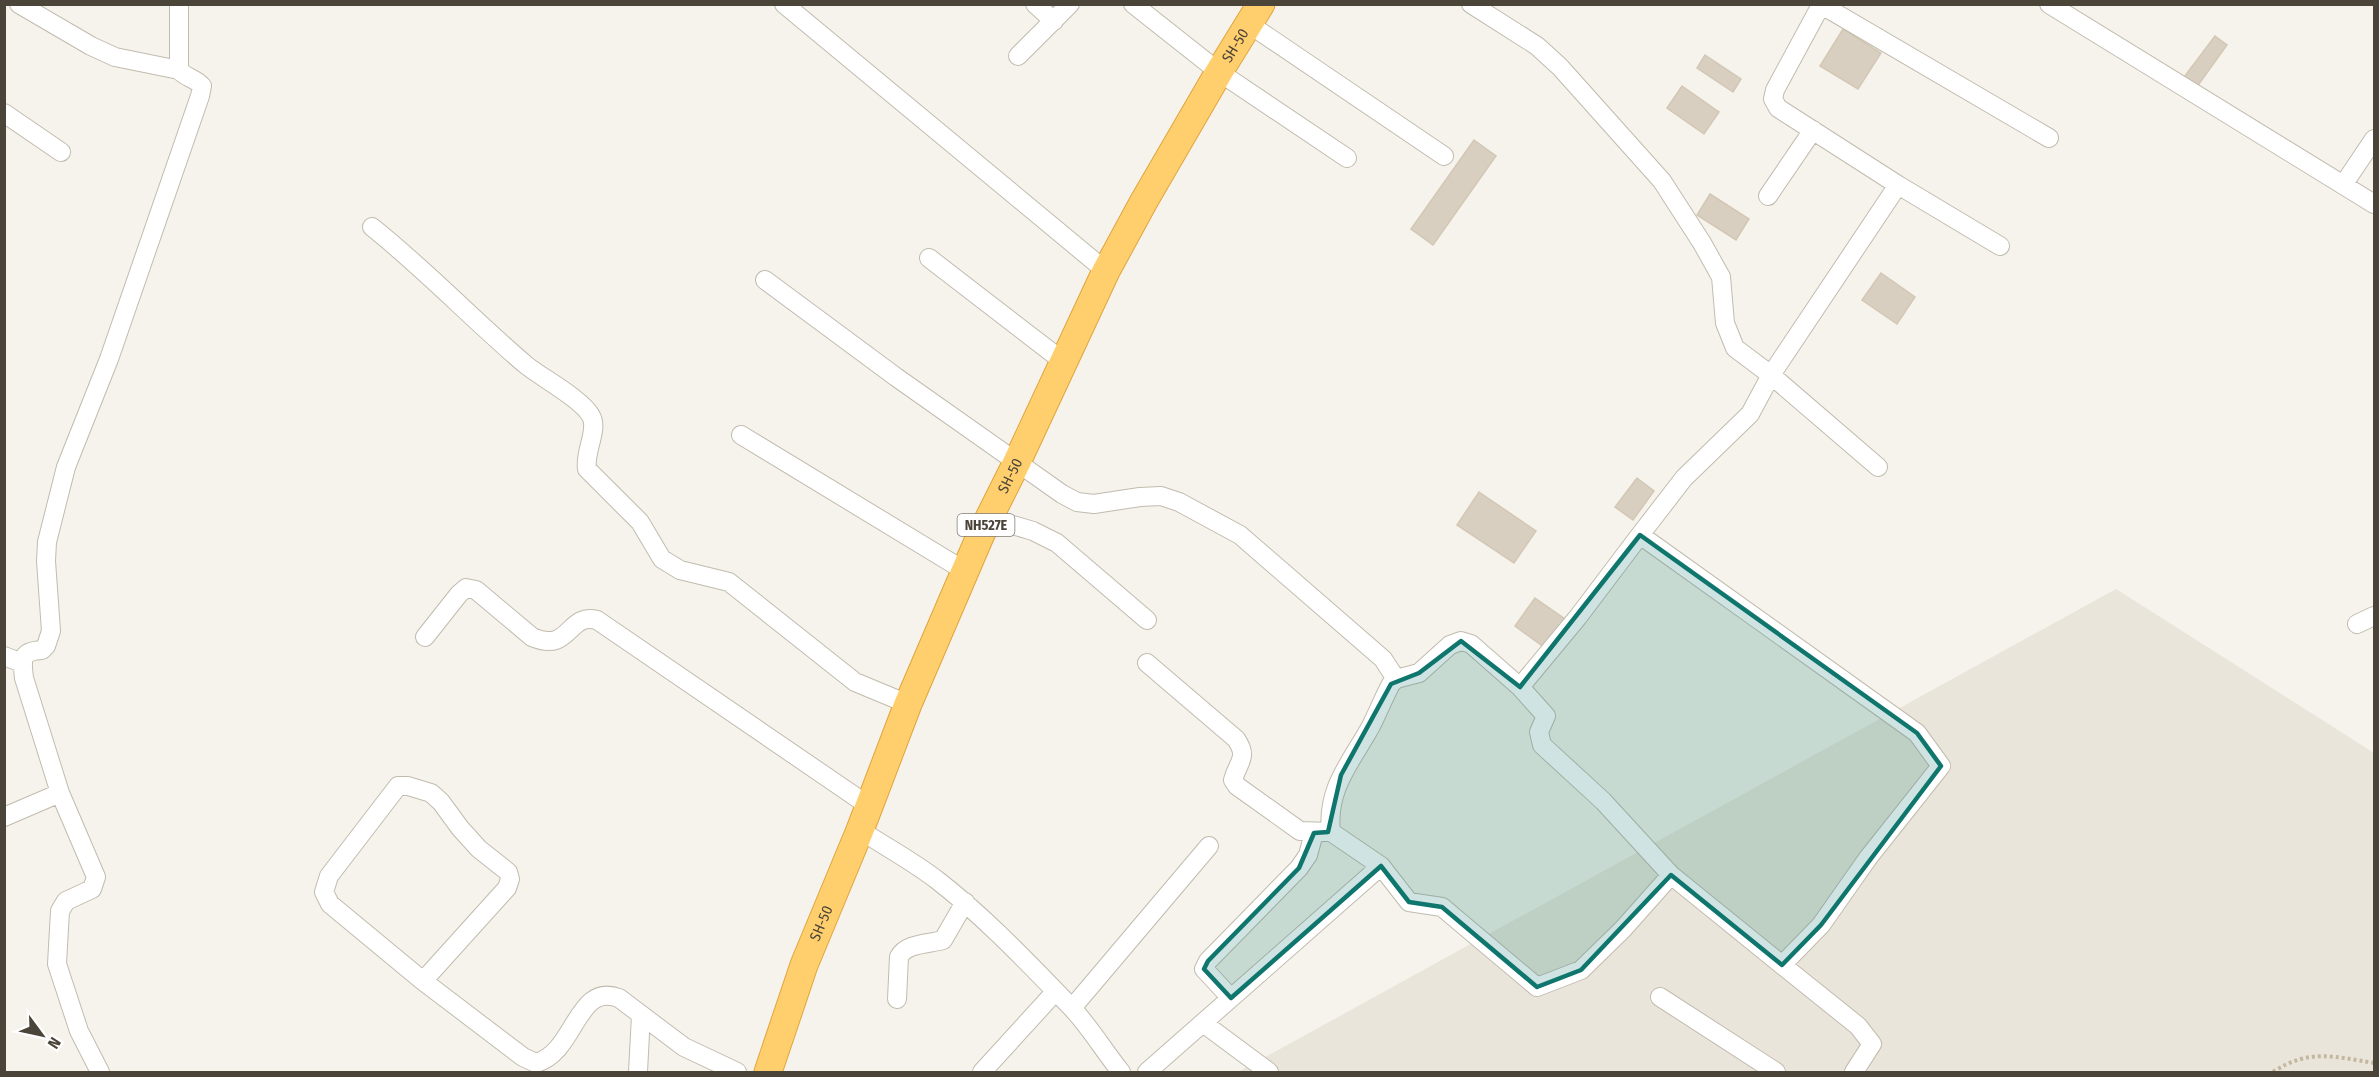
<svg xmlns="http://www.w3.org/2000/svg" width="2379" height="1077" viewBox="0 0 2379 1077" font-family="'Fira Sans Condensed',sans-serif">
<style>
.residential{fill:#eae5da}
.building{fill:#d8cfc1;stroke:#d3c7b4;stroke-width:1.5}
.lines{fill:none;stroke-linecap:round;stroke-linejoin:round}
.minor-casing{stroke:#c2bbae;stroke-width:20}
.highway-casing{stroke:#e0a43c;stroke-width:29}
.path{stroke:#c4b79f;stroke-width:4;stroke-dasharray:3 3;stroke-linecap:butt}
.minor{stroke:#fff;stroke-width:18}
.highway{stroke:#ffcf6e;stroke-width:27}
.marked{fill:#0f766e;fill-opacity:0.2;stroke:#0f766e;stroke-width:4.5;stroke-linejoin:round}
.labels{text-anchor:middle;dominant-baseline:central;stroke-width:4.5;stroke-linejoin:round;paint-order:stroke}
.shield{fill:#fff;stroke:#817c74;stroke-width:1.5}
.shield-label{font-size:14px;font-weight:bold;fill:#4b4439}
.street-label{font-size:15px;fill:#4b4439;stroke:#fff}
</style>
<rect width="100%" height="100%" fill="#f6f3ec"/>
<!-- residential -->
<path class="residential" d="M2116,589L2374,753V1072H1238Z"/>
<!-- building -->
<path class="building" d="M1843,29L1881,53L1858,89L1820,66Z
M2215,36L2227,45L2194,91L2181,81Z
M1705,55L1741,79L1733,92L1697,68Z
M1682,86L1719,112L1704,134L1667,108Z
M1474,140L1496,156L1433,245L1411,229Z
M1710,194L1749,219L1736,240L1697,215Z
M1881,273L1915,297L1897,324L1862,300Z
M1637,478L1654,491L1633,520L1615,507Z
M1479,492L1536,531L1514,563L1457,525Z
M1535,598L1565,619L1545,648L1515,626Z"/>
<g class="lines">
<defs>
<path id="minor" d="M19,4L91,46L115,57L179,70
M784,4L1106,271
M1035,4L1054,21
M1133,4L1219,72L1347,158
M1471,4L1537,46L1560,67L1662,181L1702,243L1721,277L1725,323L1735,348L1771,375L1878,467
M1820,4L2049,138
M2049,4L2374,204
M1249,24L1444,156
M1018,56L1070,4
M4,113L61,152
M1898,185L2000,246
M2343,185L2374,139
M1768,196L1813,130
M372,227C426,270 473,320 526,365C542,378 582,399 591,416C599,430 584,451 587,469L640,522L662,559L680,570L729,582L855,682L908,704
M929,258L1064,362
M765,280L896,377L1062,494L1077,502L1094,504L1140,497L1161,496L1179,502L1240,535L1383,659L1396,679L1419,673L1450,645L1461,641L1471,644L1520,687L1546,716L1539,732L1542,745L1603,801L1671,875L1782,965L1821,925L1868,858L1941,766L1917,733L1640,535L1578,617L1520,687
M741,435L965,571
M989,518L1033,531L1057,543L1147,620
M1640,535L1684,478L1750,414L1771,375L1898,185L1778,108L1773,99L1775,90L1821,5
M2357,624L2374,616
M425,637L459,594L466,588L476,590L532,637C571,654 567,612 597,620L869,806
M4,656L22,663
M1147,663L1236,739C1249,758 1238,761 1233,780L1237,786L1300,831L1331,832
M1396,679L1391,684C1384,697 1378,712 1371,726C1352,761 1326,788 1331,832L1381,866L1409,902L1442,907L1537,987L1581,970L1623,929L1671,875
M4,817L60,793
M860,830C886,847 914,862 937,880C986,918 1028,963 1071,1007C1090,1027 1104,1051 1121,1072
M1782,965L1858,1026L1872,1044L1854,1072
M423,981L330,904L324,892L329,876L398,786H408L431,793L441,802L460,828L479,849L508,872L510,879L507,888L423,981L523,1057L536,1063C576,1052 576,982 619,998L684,1047L737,1072
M1660,997L1776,1072
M1231,998L1204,969L1208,961L1299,868L1308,855L1314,833
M897,999L899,957C906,943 929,944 943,940L965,902
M1072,1008L1209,846
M1203,1023L1269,1072
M100,1072L79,1031L57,964L60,911L66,901L92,889L96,877L60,793L24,678C22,660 20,651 42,650L46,646L51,631L46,561L47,542L66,467L109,359L200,96L202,86C195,78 186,78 179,70V4
M638,1072L641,1015
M982,1072L1055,992
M1147,1072L1381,866"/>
<g id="highway">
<path id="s1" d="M768,1072L804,965L860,830L908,704L981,534L1016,464L1106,271L1144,201L1219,72L1261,4"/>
</g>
</defs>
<!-- minor casing -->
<use href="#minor" class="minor-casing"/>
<!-- highway casing -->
<use href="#highway" class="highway-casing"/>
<!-- path -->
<path class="path" d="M2273,1072C2309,1048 2336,1057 2374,1063"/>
<!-- minor -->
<use href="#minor" class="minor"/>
<!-- highway -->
<use href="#highway" class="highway"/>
</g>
<!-- marked area -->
<path class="marked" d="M1640,535L1917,733L1941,766L1821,925L1782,965L1671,875L1581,970L1537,987L1442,907L1409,902L1381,866L1231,998L1204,969L1208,961L1299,868L1314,833L1328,832L1341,775L1391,684L1419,673L1461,641L1520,687Z"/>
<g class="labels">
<!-- shield labels -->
<rect class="shield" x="957.5" y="514" width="57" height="22" rx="4.5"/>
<g class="shield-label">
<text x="986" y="525">NH527E</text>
</g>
<!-- street labels -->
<g class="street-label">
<text stroke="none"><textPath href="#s1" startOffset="1130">SH-50</textPath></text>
<text stroke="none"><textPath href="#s1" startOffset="644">SH-50</textPath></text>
<text stroke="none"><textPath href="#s1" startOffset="158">SH-50</textPath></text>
</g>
</g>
<!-- border -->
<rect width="2379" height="1077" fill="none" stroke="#4b4439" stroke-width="12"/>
<!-- north arrow -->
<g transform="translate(42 1035) rotate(123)" stroke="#ffffff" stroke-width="4.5" paint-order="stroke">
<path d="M0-4.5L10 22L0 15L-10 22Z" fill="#4b4439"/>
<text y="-9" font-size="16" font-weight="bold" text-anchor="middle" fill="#4b4439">N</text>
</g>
</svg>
